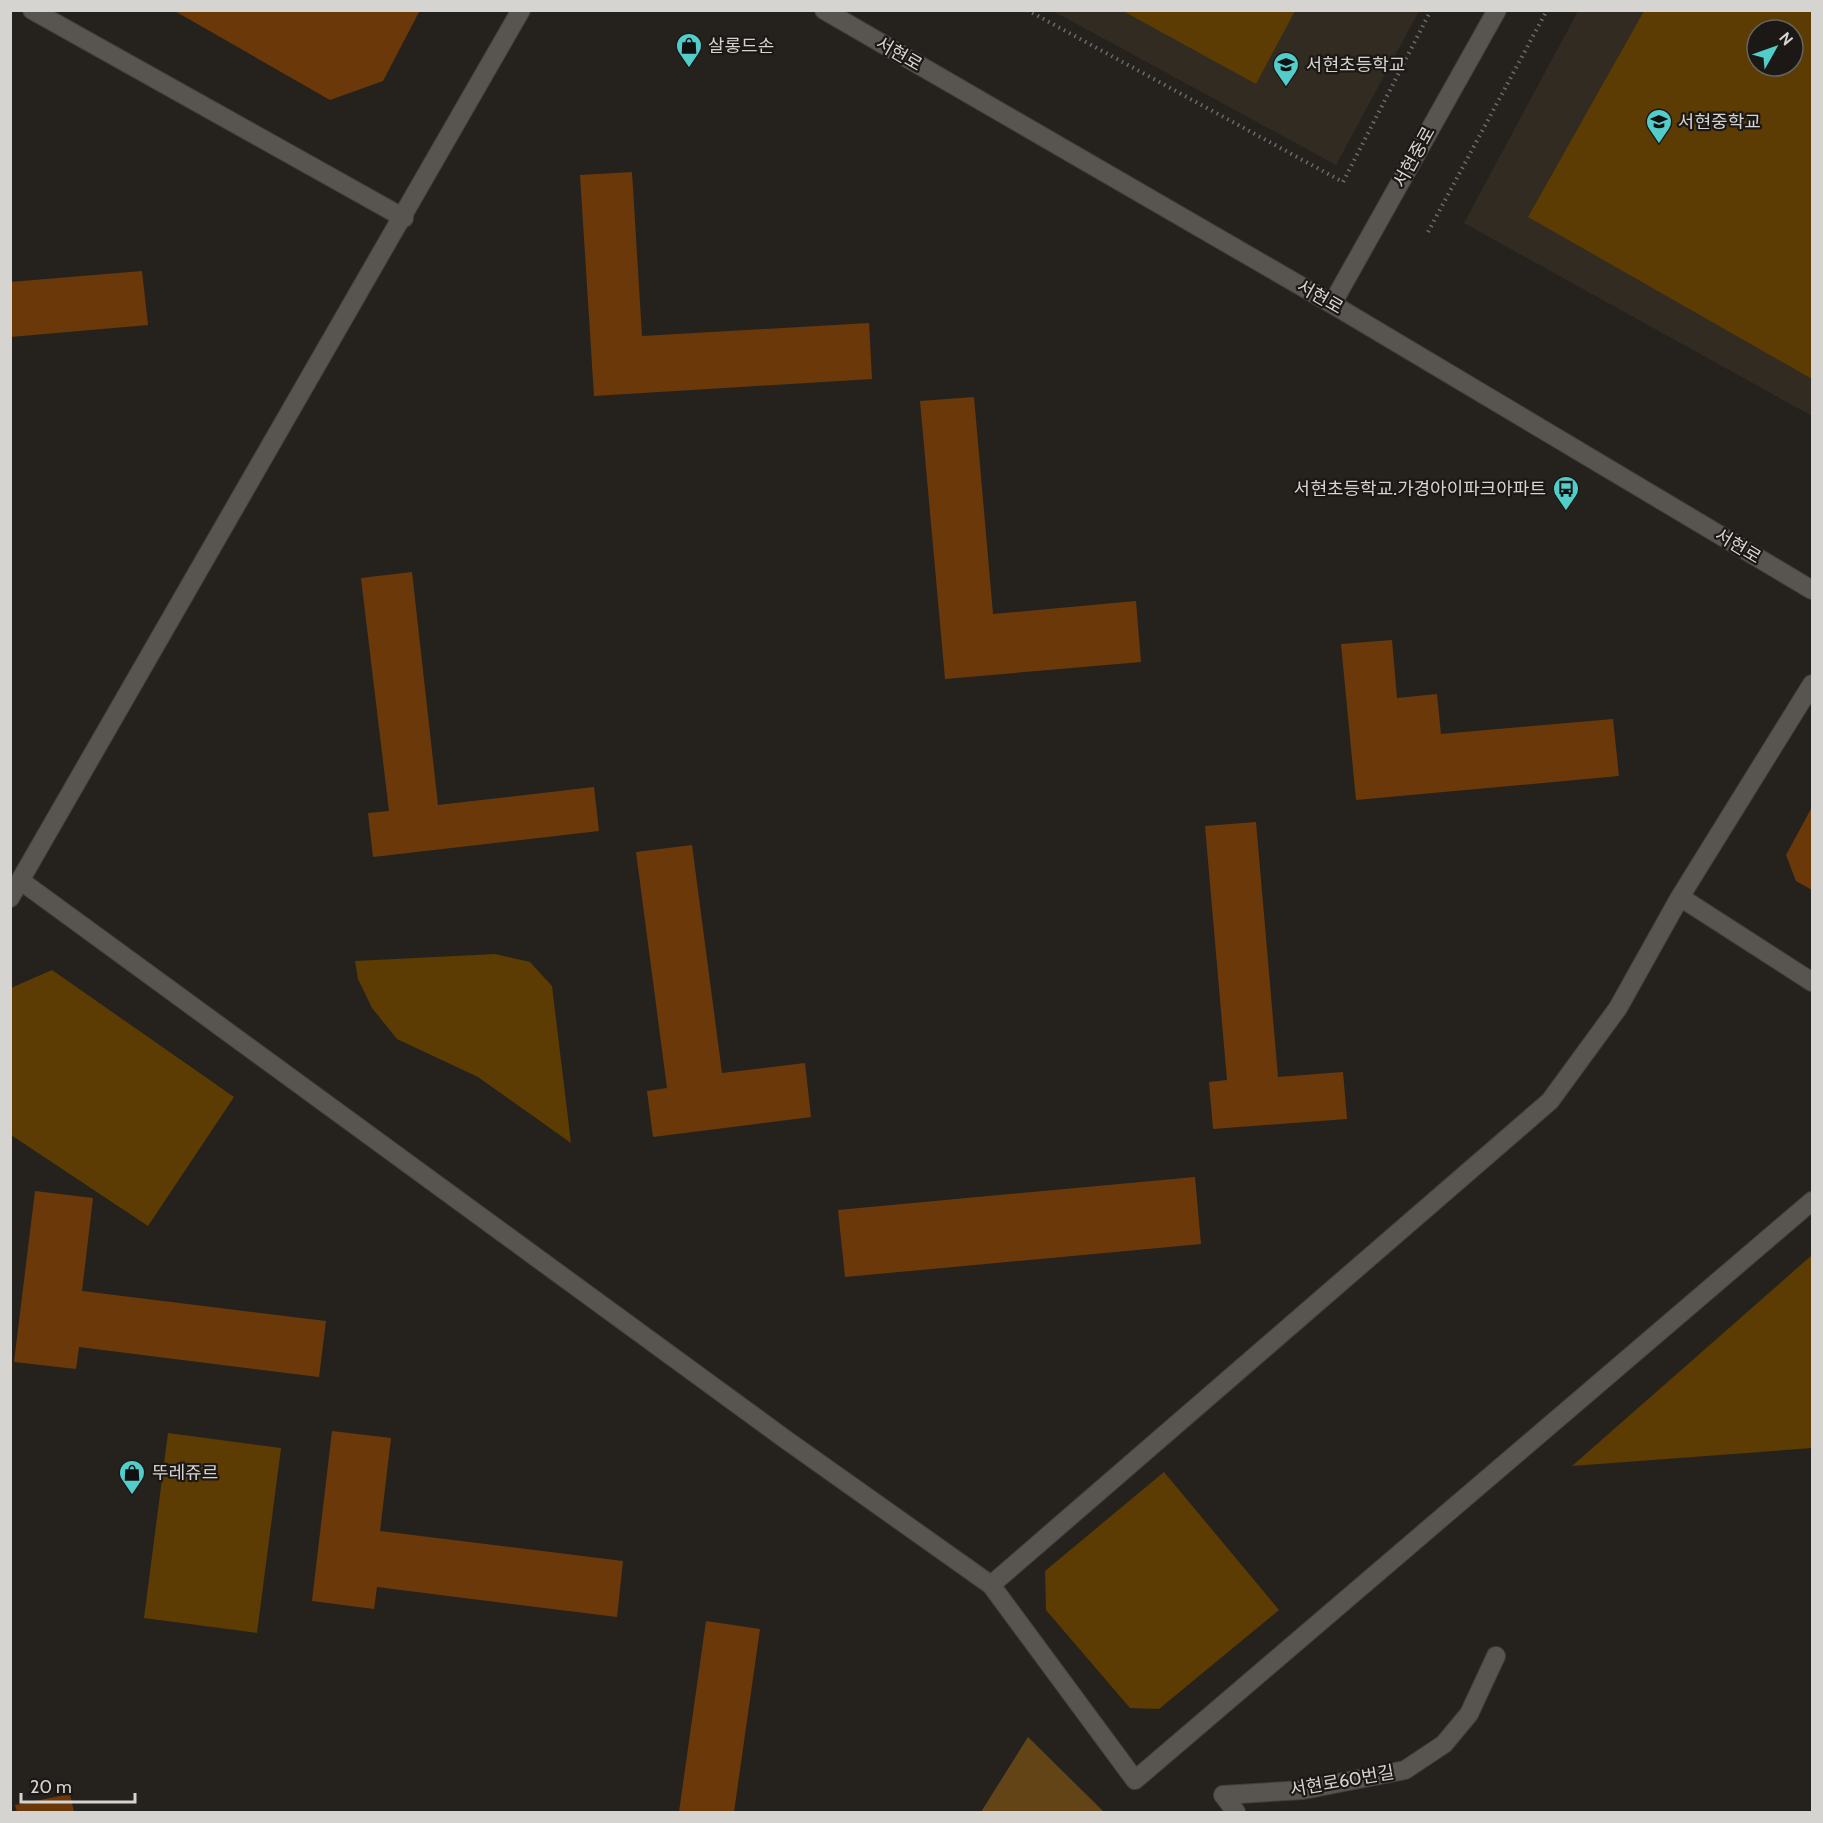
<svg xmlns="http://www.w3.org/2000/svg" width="1823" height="1823" viewBox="0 0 1823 1823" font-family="Cabin,'Noto Sans KR',sans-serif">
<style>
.built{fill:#312b22;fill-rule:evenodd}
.green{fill:#5c3c02;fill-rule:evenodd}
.forest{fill:#624417}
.building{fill:#6b3909}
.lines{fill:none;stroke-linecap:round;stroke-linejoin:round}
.minor-casing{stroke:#423f3c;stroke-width:20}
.tertiary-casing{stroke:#423f3c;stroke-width:20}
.path{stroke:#6e6b68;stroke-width:4;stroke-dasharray:1.5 4.5;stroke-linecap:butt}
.minor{stroke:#585551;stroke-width:18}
.tertiary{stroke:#585551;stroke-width:18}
.labels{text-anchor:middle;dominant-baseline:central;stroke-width:4.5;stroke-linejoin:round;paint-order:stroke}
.poi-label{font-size:18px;fill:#d6d4d1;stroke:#1b1815;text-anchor:start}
.street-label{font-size:18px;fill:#d6d4d1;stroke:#1b1815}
</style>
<rect width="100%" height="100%" fill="#25221e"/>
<!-- built -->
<path class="built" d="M1053,11H1419L1336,165Z
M1578,11H1812V416L1464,223ZM1757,30H1793V66H1757Z"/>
<!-- green -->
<path class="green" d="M1123,11H1295L1256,84Z
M1644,11H1812V379L1528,217ZM1757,30H1793V66H1757Z
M495,954L530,962L552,986L571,1143L478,1077L397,1039L372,1008L358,979L355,961Z
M52,970L234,1097L148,1226L11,1135V988Z
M1812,1255V1448L1572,1466Z
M168,1433L281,1448L257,1633L144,1618Z
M1164,1472L1279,1610L1159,1709L1130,1708L1046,1610L1045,1571Z"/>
<!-- forest -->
<path class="forest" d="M1028,1737L1104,1812H981Z"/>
<!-- building -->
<path class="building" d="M173,10H420L383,81L330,100Z
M632,172L642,336L869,323L872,379L594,396L580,175Z
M142,271L148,325L10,337V282Z
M974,397L993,614L1136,601L1141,662L945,679L920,401Z
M412,572L438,805L594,787L599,831L373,857L368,813L389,811L361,578Z
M1392,640L1397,698L1437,694L1441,734L1613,719L1619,776L1356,800L1341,644Z
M1812,807V890L1796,881L1786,855Z
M1256,822L1278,1077L1343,1072L1347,1119L1213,1129L1209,1082L1227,1080L1205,826Z
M692,845L722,1073L805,1063L811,1117L653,1137L647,1091L667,1088L636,852Z
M1195,1177L1201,1244L845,1277L838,1210Z
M35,1191L93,1198L82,1291L326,1321L319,1377L79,1347L76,1369L14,1362Z
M332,1431L391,1438L380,1531L623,1561L617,1617L377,1587L374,1609L312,1601Z
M706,1621L760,1629L734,1812H679Z
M70,1794L74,1812H17L15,1805Z"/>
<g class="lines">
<defs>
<path id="minor" d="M32,10L404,218
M21,881L785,1439L991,1585L1550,1101L1618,1008L1680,897L1812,684
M1680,897L1812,982
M991,1585L1135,1780L1812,1201
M1236,1812L1223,1795L1303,1790L1405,1770L1444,1744L1469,1714L1496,1656"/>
<path id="tertiary" d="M824,10L1332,304L1812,590
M1332,304L1497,10
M10,898L521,10"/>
</defs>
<!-- minor casing -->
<use href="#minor" class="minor-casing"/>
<!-- tertiary casing -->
<use href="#tertiary" class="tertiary-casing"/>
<!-- path -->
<path class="path" d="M1027,10L1343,182L1431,10
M1428,232L1547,10"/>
<!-- minor -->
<use href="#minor" class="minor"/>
<!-- tertiary -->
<use href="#tertiary" class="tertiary"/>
</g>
<!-- icons -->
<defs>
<symbol id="shop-pin" viewBox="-11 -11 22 30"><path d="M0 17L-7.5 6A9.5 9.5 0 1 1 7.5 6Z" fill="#53cdca" stroke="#1b1815"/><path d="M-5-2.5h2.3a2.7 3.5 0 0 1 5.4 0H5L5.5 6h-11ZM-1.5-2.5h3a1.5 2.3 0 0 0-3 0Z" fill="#111"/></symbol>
<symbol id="school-pin" viewBox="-11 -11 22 30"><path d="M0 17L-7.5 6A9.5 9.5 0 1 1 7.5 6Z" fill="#53cdca" stroke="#1b1815"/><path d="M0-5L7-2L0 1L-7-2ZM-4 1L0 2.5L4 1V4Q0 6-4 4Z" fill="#111"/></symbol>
<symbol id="bus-pin" viewBox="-11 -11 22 30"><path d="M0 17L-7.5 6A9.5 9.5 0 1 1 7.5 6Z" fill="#53cdca" stroke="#1b1815"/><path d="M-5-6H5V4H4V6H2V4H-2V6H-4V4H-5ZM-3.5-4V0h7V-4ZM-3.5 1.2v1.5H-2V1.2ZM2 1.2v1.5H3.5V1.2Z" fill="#111"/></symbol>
</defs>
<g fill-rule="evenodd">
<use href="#shop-pin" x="674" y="31" width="30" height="40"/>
<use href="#school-pin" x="1271" y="50" width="30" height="40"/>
<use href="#school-pin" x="1644" y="107" width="30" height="40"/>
<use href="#bus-pin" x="1551" y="474" width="30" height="40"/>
<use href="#shop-pin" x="117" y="1458" width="30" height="40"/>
</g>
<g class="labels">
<!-- poi labels -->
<g class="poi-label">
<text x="708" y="46">살롱드손</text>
<text x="1306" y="65">서현초등학교</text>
<text x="1678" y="122">서현중학교</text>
<text x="1546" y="489" text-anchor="end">서현초등학교.가경아이파크아파트</text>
<text x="152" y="1473">뚜레쥬르</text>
</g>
<!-- street labels -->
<g class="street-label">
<text transform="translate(899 54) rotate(30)">서현로</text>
<text transform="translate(1414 157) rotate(-61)">서현중로</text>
<text transform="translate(1320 297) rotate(30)">서현로</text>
<text transform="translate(1738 546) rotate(31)">서현로</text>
<text transform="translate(1342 1781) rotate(-10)">서현로60번길</text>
</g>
</g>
<!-- border -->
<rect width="1823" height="1823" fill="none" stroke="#d6d4d1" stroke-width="24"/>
<!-- north arrow -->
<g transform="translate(1775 48) rotate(50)"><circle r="28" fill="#1b1815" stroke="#666360" stroke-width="1.5"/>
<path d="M0-4.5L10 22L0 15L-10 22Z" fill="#53cdca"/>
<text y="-9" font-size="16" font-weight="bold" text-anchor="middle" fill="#d6d4d1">N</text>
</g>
<!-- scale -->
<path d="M21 1793v9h114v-9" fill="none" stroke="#d6d4d1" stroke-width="3"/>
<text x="30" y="1793" font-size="18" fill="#d6d4d1" stroke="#1b1815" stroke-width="4.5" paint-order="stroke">20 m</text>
</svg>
